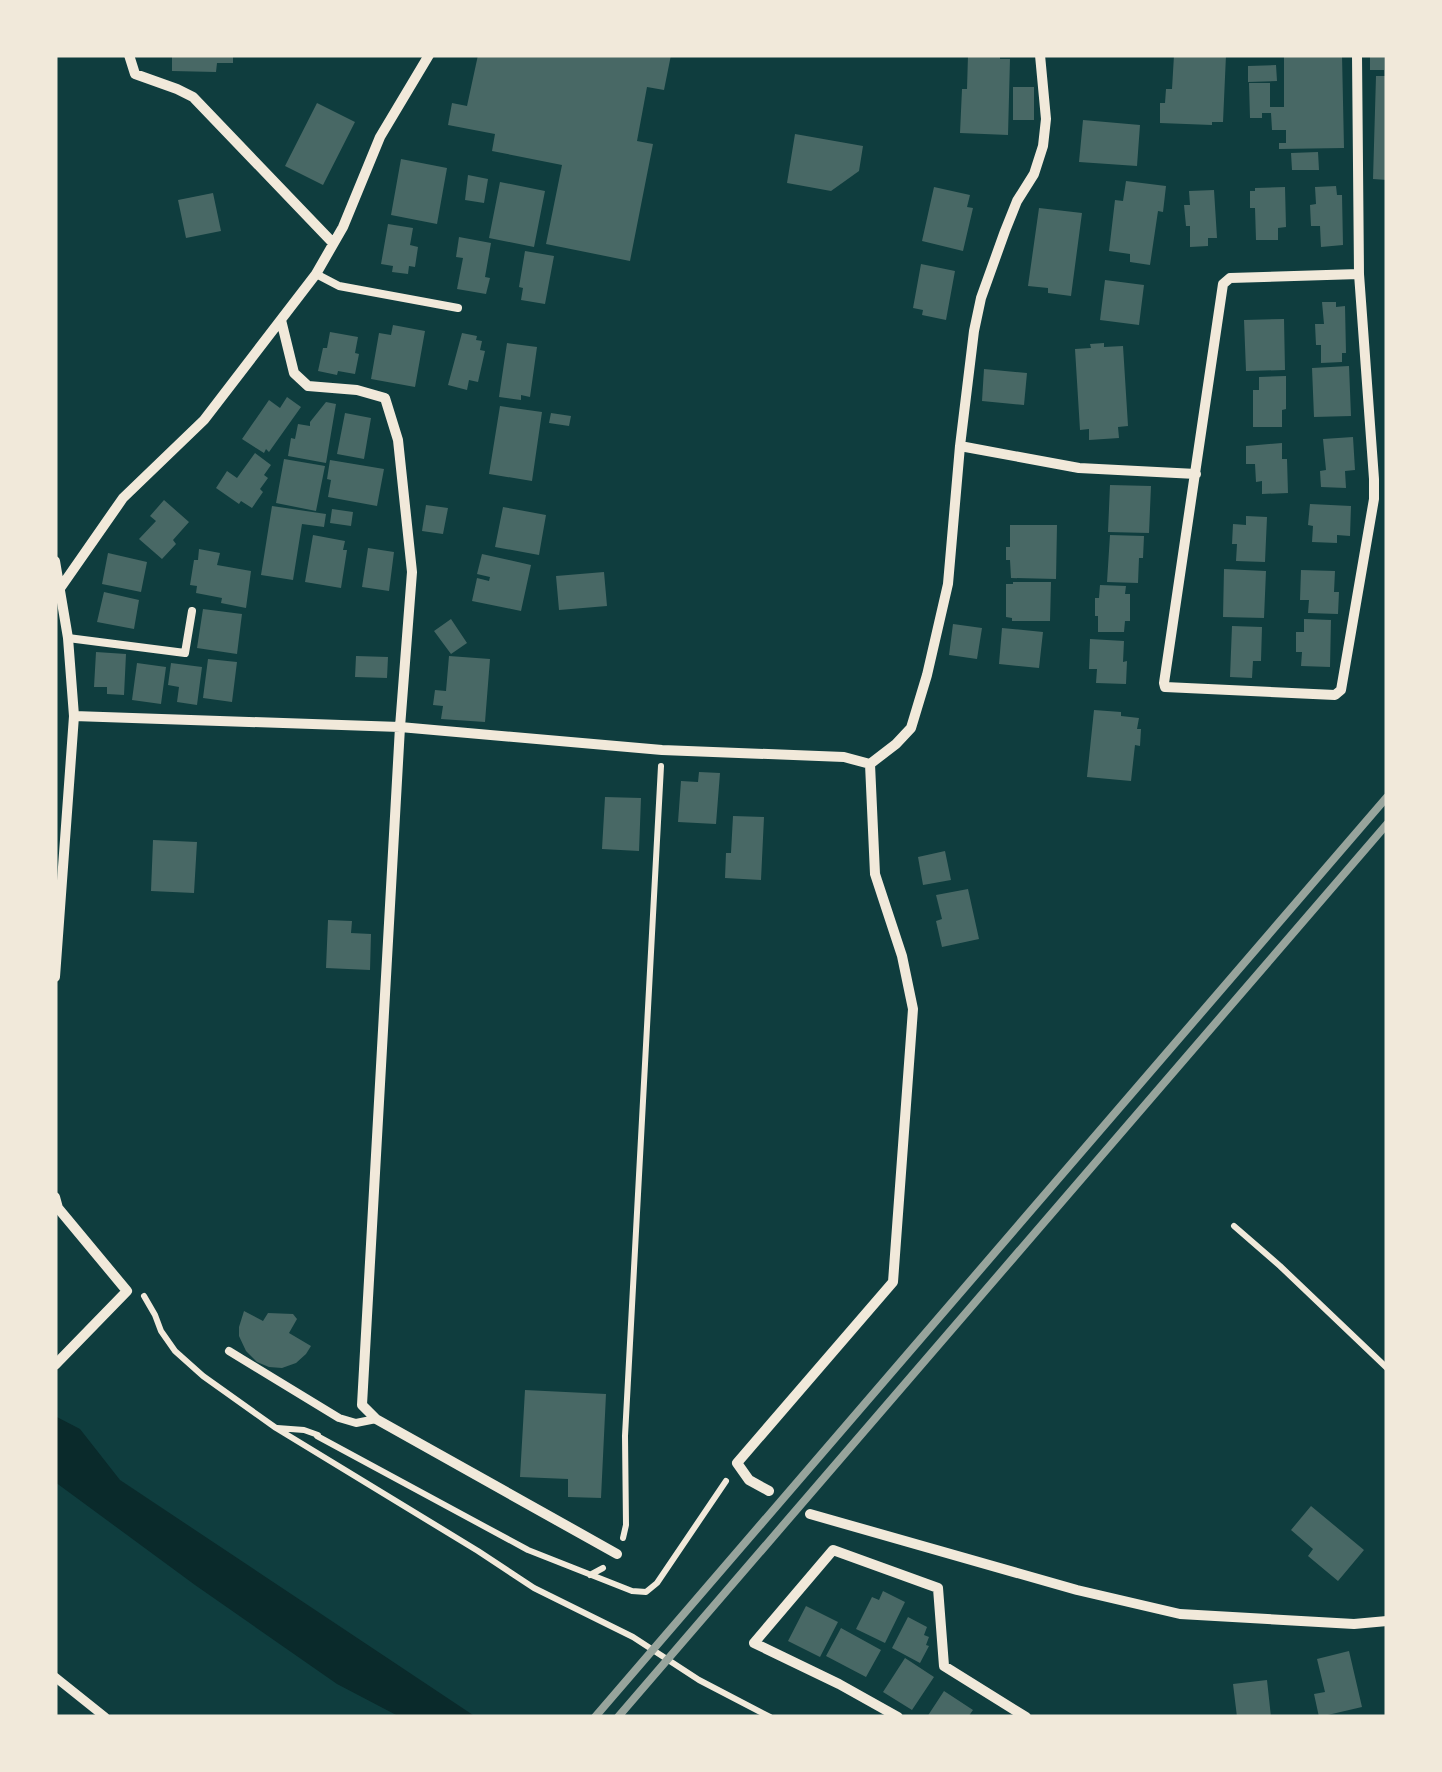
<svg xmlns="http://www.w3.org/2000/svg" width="1442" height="1772" viewBox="0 0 1442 1772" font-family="'IBM Plex Serif',serif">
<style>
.water{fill:#0a2a2b}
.building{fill:#486865}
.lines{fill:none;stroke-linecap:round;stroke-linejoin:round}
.path{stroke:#f1e9da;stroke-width:6}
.service{stroke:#f1e9da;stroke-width:8}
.pedestrian{stroke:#f1e9da;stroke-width:9}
.minor{stroke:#f1e9da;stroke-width:10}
.rail{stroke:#97a49c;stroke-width:8}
</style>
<rect width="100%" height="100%" fill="#0f3d3e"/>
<!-- water -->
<path class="water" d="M55,1416L80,1429L120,1480L476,1717H400L337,1684L195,1585L55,1482Z"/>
<!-- building -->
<path class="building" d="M172,55H233V63H217L216,72L172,71Z
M478,55H671L664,90L647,87L637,141L653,144L630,261L546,244L562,165L492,151L495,134L448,125L452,103L467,106Z
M968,55H1000V59H1010L1008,135L960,133L962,89H967Z
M1174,55H1226L1223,122H1212V125L1160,123V103H1165L1166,89H1172Z
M1284,55H1342L1344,148L1279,149V143H1286V130H1272L1271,113H1262V118H1250L1249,83H1270V107H1284Z
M1370,55H1384V70H1370Z
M1276,65L1277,81L1248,82V66Z
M1376,76H1387V180L1373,179Z
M1013,87H1034V120H1013Z
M317,103L355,122L323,185L285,166Z
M1083,120L1140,125L1137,166L1079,162Z
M795,134L863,146L859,171L831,191L787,183Z
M1318,152L1319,170H1292L1291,153Z
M401,159L447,168L437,224L391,215Z
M468,175L488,179L484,203L465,200Z
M1126,181L1166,186L1163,212L1158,211L1150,265L1130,262V254L1109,251L1115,200L1123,201Z
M500,182L545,191L534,247L489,238Z
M1336,186L1337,195H1342L1343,245L1321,247L1320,226H1311L1310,205L1316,204L1315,187Z
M934,187L970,195L967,207L973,208L963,251L922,241Z
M1285,187L1286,227L1278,228V240H1256L1255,208H1250V191H1255V188Z
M1214,190L1217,238H1208V246L1190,247V226H1186L1184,205H1190L1189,191Z
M213,193L221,231L186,238L178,200Z
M1039,208L1082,213L1071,296L1048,293V288L1028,286Z
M388,224L413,228L410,245L418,247L415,267L409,266L408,274L392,272L393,266L381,264Z
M459,237L491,243L485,277L490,278L486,294L457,289L463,258L456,257Z
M525,251L554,256L545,304L521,300L523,288L519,287Z
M921,264L955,271L946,320L922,315L923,310L913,308Z
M1105,280L1144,285L1139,325L1100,320Z
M1322,302H1336V307L1345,306L1346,353H1342V362L1321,363V345H1316L1315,324H1324Z
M1284,319L1285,370L1246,371L1244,320Z
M393,325L425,331L415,387L371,379L379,333L391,335Z
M330,332L358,337L355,353L359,354L355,374L338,371L337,375L318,371L323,348H327Z
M462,333L477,336L476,340L482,341L480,350L485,351L478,382L469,380L467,390L448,385Z
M507,343L537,347L530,397L521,395V400L499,397Z
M1104,343V347L1123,346L1128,426L1118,427L1119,438L1089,440V429L1080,430L1075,349L1091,348L1090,344Z
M1349,366L1351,416L1314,417L1312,368Z
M984,369L1027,373L1024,405L982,401Z
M1286,376V409L1282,410V427H1253V390H1259V377Z
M287,397L301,407L269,452L266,449L264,453L242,439L269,400L280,408Z
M326,402L336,404L326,463L288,456L291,438L295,439L298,424L310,426V422Z
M500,406L542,412L532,481L489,474Z
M345,413L371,418L364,459L337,454Z
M551,413L571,416L569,426L549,423Z
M1353,437L1355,470L1345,471L1346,488L1321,487L1320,471L1326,470L1323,439Z
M1282,443V459H1287L1288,493L1262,494V481L1256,482L1255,464H1246V446Z
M255,453L271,465L264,475L268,478L260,489L263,492L252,508L241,501L239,504L216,488L227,471L237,478Z
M284,459L325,466L316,511L276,503Z
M330,460L384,469L377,506L328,497L331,480L327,479Z
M1110,485L1151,486L1149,533L1108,532Z
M164,500L189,522L173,540L176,544L162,559L139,539L156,521L150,516Z
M1310,504L1351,506L1350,536L1337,535V543L1312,542L1313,526L1308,525Z
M426,505L448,508L443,534L422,531Z
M272,506L326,514L324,527L302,524L293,580L261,575Z
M503,507L546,515L539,555L495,547Z
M332,509L353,512L351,526L330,523Z
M1246,516L1267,517L1265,562L1236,561L1237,544H1232L1233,524L1246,525Z
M1010,525H1057L1056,579L1011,578L1010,560H1006V547H1010Z
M313,535L345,541L343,550H347L341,588L305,582Z
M1110,535L1144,536L1143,558H1139L1138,583L1107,582Z
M368,548L394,552L389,591L362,587Z
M199,549L220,553L217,565L251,571L246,608L221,603L222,598L196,593L197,586L190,585L194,560H198Z
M108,553L147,562L141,592L102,584Z
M482,554L531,565L521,611L472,601L477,578L489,581L490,577L477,574Z
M1224,569L1266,571L1264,618L1223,617Z
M1301,570L1335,571L1334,592H1339L1338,614L1308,613L1309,600H1300Z
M604,572L607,606L559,610L556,576Z
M1013,582H1051L1050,621H1012V618L1006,617V584H1013Z
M1100,585L1126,586L1125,594H1130V621H1125L1124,632H1098V616H1095V598H1099Z
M104,592L139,600L134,629L97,622Z
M203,609L242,614L237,654L197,648Z
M451,619L467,643L451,654L434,631Z
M1304,619L1331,620L1330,667L1301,666L1302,652H1296V632H1304Z
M953,624L982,628L977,659L949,655Z
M1232,626L1262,627L1261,661H1253L1252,678L1230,677Z
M1002,628L1043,632L1039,668L999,664Z
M1090,639L1124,641L1123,662L1127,661L1126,684L1096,683L1097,669H1089Z
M96,652L126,654L124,695L107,694V687H94Z
M356,656L388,657L387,678L355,677Z
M449,656L490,659L485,722L441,719L443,706L433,705L435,690L446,691Z
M208,659L237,662L232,702L203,698Z
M137,663L166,667L161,704L132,700Z
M171,663L202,667L197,705L177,702L179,687L168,685Z
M1094,710L1121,712V716L1139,718L1137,729H1141L1140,746L1135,745L1131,781L1087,777Z
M699,772L720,773L716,824L678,822L681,781L698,782Z
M605,797L641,798L639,851L602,849Z
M733,816L764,817L761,880L725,878L726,853H731Z
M153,840L197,842L194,893L151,891Z
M945,851L951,880L923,885L918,857Z
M968,889L979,939L942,947L936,921L942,919L936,895Z
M328,920L352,921L351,933L371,934L370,970L326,968Z
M244,1311L263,1321L268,1313L293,1314L297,1319L289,1333L311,1346L306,1354L296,1363L282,1368L269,1367L257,1362L246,1351L239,1336V1327Z
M525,1390L606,1394L601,1498L568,1497V1479L520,1477Z
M1311,1506L1364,1550L1338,1581L1308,1556L1313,1549L1291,1530Z
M883,1591L905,1602L885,1643L856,1629L872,1597L879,1600Z
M806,1606L838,1622L820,1657L788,1641Z
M908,1617L927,1627L924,1635L929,1637L926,1645L929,1646L920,1663L892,1648Z
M841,1628L881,1650L866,1677L826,1656Z
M1349,1651L1362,1707L1319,1717L1314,1694L1325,1692L1317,1659Z
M905,1658L934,1677L912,1710L883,1692Z
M1267,1680L1271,1717H1237L1233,1684Z
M944,1691L973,1710L968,1717H927Z"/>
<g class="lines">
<!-- path -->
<path class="path" d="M1234,1226L1280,1266L1387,1368
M144,1296L155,1315L161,1331L175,1351L203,1376L276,1428L478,1551L534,1588L633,1637L699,1680L770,1717
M277,1428L304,1430L318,1435
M317,1436L528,1550L632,1591L646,1592L657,1583L726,1481
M623,1538L626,1525L625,1436L661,766
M590,1575L603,1568"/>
<!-- service -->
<path class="service" d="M316,274L339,286L458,308
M68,638L185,653L192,611
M229,1351L339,1418L356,1423L376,1419"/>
<!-- pedestrian -->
<path class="pedestrian" d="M55,1677L105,1717"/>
<!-- minor -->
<path class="minor" d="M129,55L135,74L177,89L193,97L333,243
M1357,55L1359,274L1374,479V499L1341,690L1335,695L1165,687L1164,683L1223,284L1230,278L1359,274
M281,320L294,373L308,386L357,390L385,398L398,440L412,572L400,727L362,1405L376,1419L617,1554
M960,446L1079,468L1196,474
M55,561L68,638L74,716L55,977
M61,587L123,498L204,420L316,274L343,227L380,137L429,55
M74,716L400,727L662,750L844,757L870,764L875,874L902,956L913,1009L893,1282L737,1463L749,1480L769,1491
M870,764L896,744L911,728L927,675L948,584L960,446L974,331L981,298L1005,231L1017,201L1034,174L1043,146L1046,119L1040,55
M55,1197L58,1208L127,1291L55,1365
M810,1514L1077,1590L1180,1614L1354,1624L1387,1621
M898,1717L839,1684L754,1643L833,1550L938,1588L944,1666L1026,1717"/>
<!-- rail -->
<path class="rail" d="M595,1717L1387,797
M618,1717L1387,824"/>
</g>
<!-- border -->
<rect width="1442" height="1772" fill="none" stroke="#f1e9da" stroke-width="115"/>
</svg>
